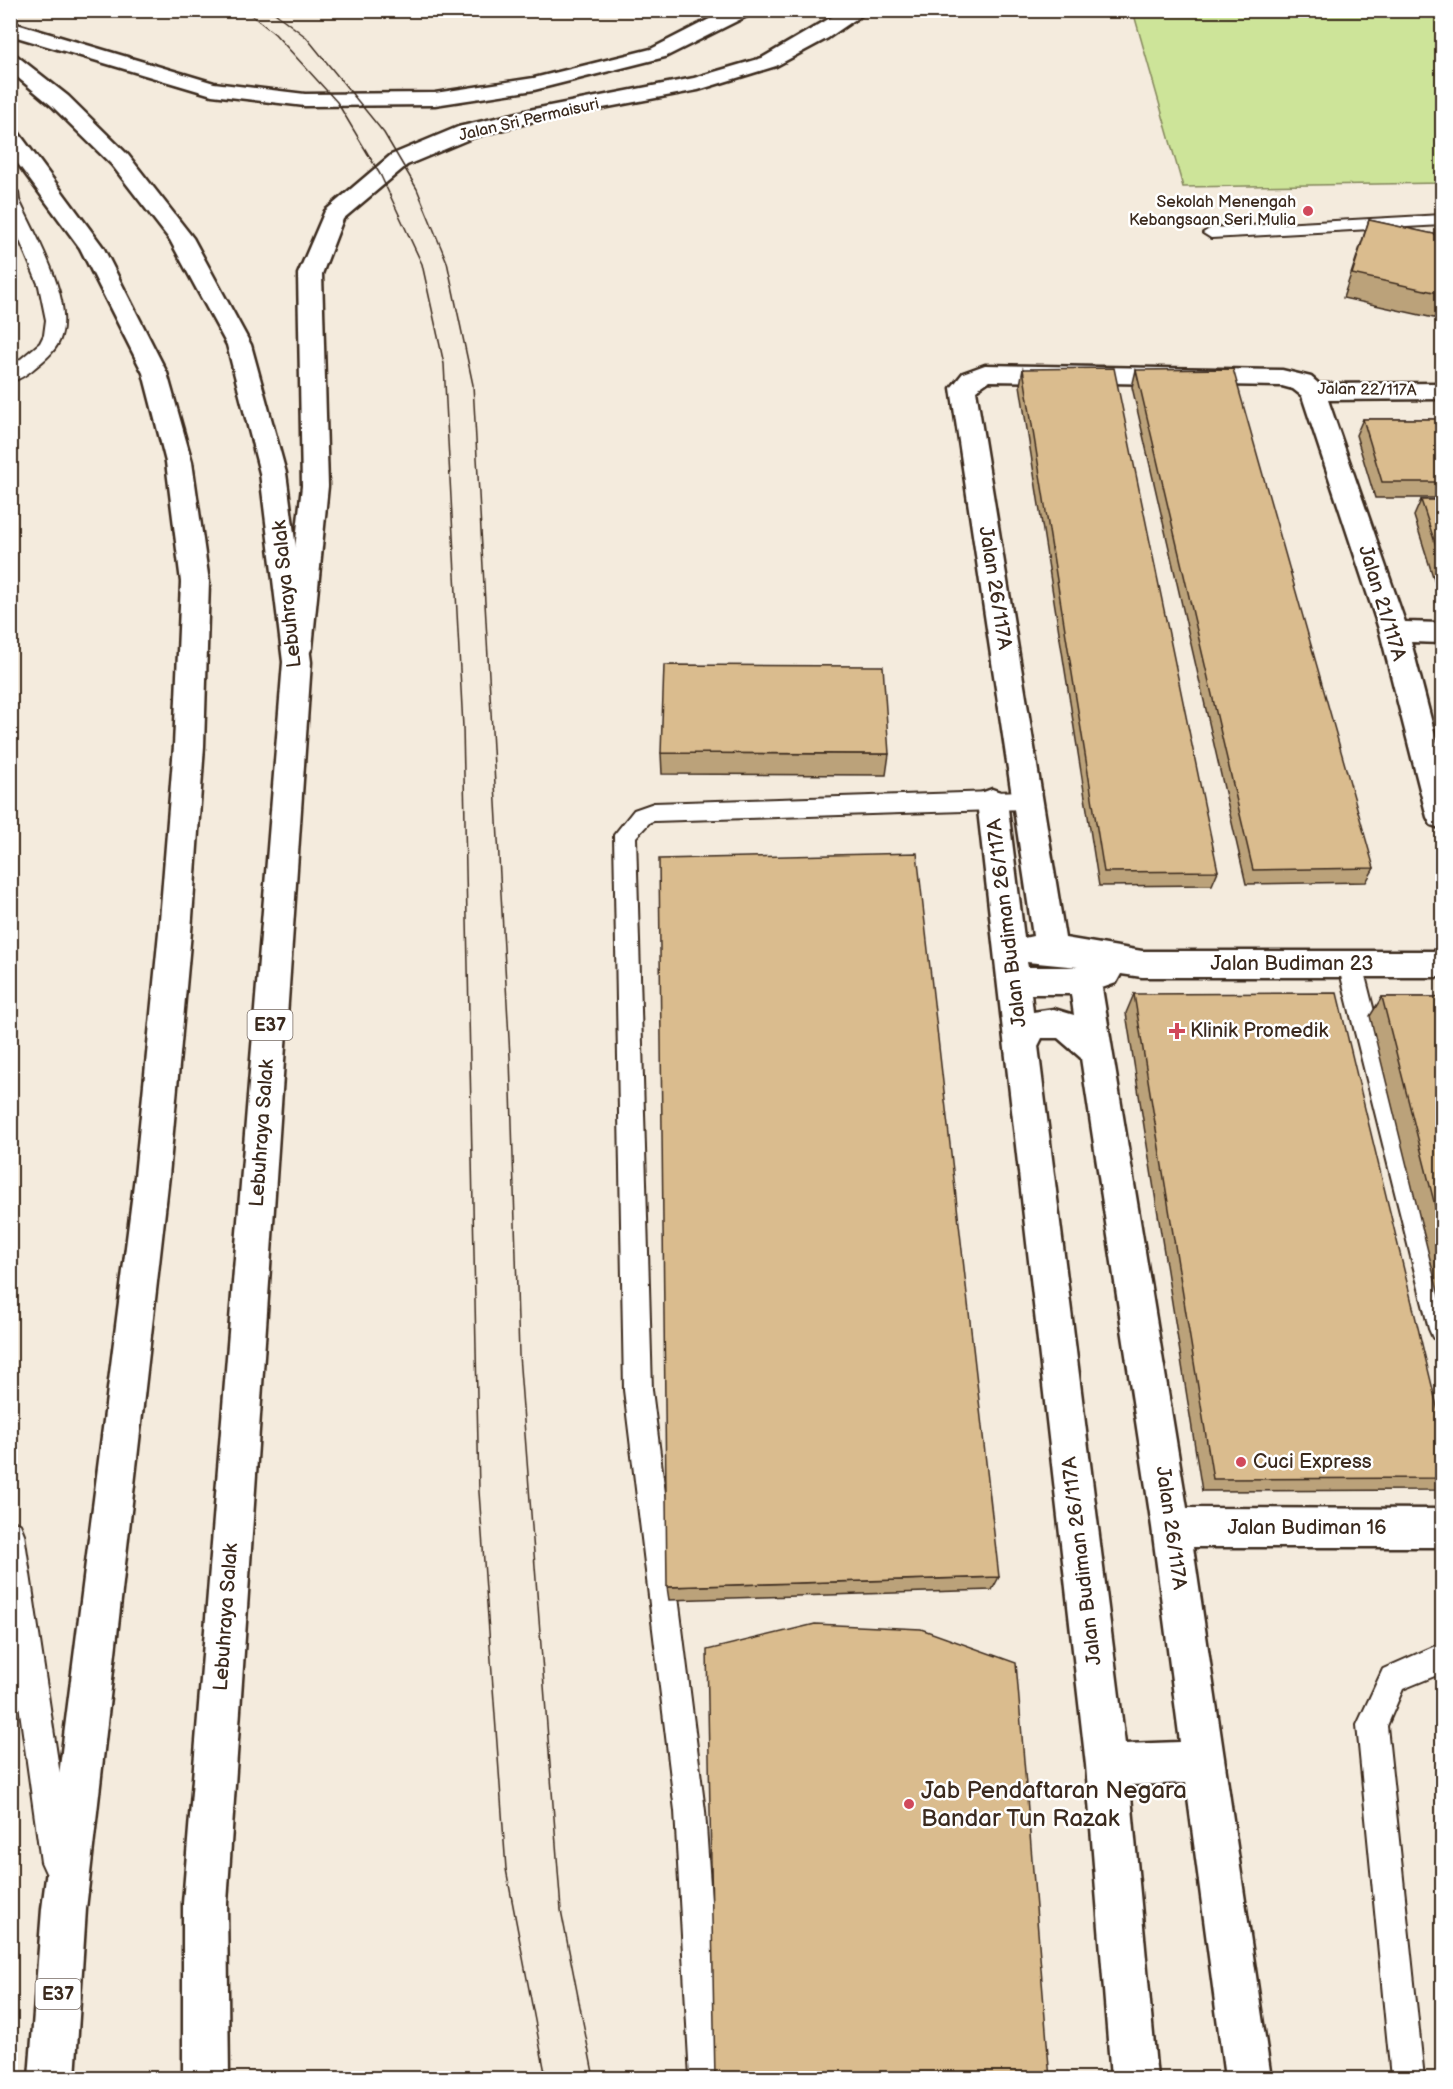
<svg xmlns="http://www.w3.org/2000/svg" width="1453" height="2089" viewBox="0 0 1453 2089" font-family="'Balsamiq Sans',sans-serif">
<style>
.green{fill:#cde499;stroke:#84875c;stroke-width:1.5}
.lines{fill:none;stroke-linecap:round;stroke-linejoin:round}
.lane-casing{stroke:#3b2a1e;stroke-width:4}
.street-casing{stroke:#3b2a1e;stroke-width:5}
.secondary-casing{stroke:#3b2a1e;stroke-width:5}
.highway-casing{stroke:#3b2a1e;stroke-width:5}
.lane{fill:#fff;fill-rule:evenodd}
.street{fill:#fff;fill-rule:evenodd}
.secondary{fill:#fff;fill-rule:evenodd}
.highway{fill:#fff;fill-rule:evenodd}
.tram{stroke:#3b2a1e;stroke-width:1.5}
.wall{fill:#bba27a;stroke:#3b2a1e;stroke-width:1.5}
.building{fill:#dabc8e;stroke:#3b2a1e;stroke-width:1.5}
.poi-dot{fill:#d1495b;stroke:#fff;stroke-width:2}
.labels{text-anchor:middle;dominant-baseline:central;stroke-width:5;stroke-linejoin:round;paint-order:stroke}
.far-street-label{font-size:16px;fill:#3b2a1e;stroke:#fff}
.far-poi-label{font-size:16px;fill:#3b2a1e;stroke:#fff;text-anchor:end}
.shield{fill:#fff;stroke:#766a62;stroke-width:1.5}
.shield-label{font-size:18px;font-weight:bold;fill:#3b2a1e}
.street-label{font-size:20px;fill:#3b2a1e;stroke:#fff}
.poi-label{font-size:20px;fill:#3b2a1e;stroke:#fff;text-anchor:start}
.near-poi-label{font-size:24px;fill:#3b2a1e;stroke:#fff;text-anchor:start}
</style>
<rect width="100%" height="100%" fill="#f4ebdd"/>
<filter id="ink" filterUnits="userSpaceOnUse"><feTurbulence type="fractalNoise" baseFrequency=".0167" numOctaves="2"/><feDisplacementMap in="SourceGraphic" scale="12" xChannelSelector="R" yChannelSelector="G"/><feConvolveMatrix kernelMatrix="1 2 1 2 8 2 1 2 1" color-interpolation-filters="sRGB"/></filter>
<g filter="url(#ink)">
<!-- green -->
<path class="green" d="M1133,11H1442V183L1183,187Z"/>
<g class="lines">
<defs>
<path id="lane" d="M10,187L18,192L19,200C35,235 73,298 61,336C58,348 47,358 38,365C30,372 21,379 10,382V368L40,343L44,335L46,320L39,286L10,217Z
M1442,215V225L1211,238L1203,233L1211,228Z
M1028,791L1036,794L1039,800L1036,806L1028,809L654,821L650,822L636,837L652,1390L705,1811L723,2078H690L675,1811L624,1390L614,835L634,810L654,803Z
M1350,954L1358,957L1362,964L1442,1279V1342L1433,1338L1429,1329L1338,964L1342,957Z
M10,1520L20,1524L24,1534L73,1862L68,1873L57,1878L46,1873L41,1862L10,1640Z
M1442,1643V1673L1403,1689L1387,1726L1424,2078H1391L1357,1725L1383,1669Z"/>
<path id="street" d="M985,365L1282,370L1311,377L1319,384L1442,383V399L1328,400L1405,622L1442,623V643L1411,642L1442,762V829L1431,825L1427,817L1380,632L1302,396L1293,389L1282,386L989,381L976,390L1065,938L1142,951H1442V977H1142L1121,974L1116,983L1102,988L1187,1508L1442,1509V1547H1193L1271,2078H1225L1186,1783L1130,1785L1157,2078H1111L1086,1765L977,801L981,793L992,789L1003,793L1007,801L1024,938L1033,936L951,388L963,373ZM1027,962L1078,967H1028ZM1031,994H1071L1074,1015L1054,1009L1033,1012ZM1042,1038H1058L1081,1058L1152,1527L1180,1742L1125,1744L1038,1046Z"/>
<path id="secondary" d="M727,10H754L751,14L665,57L534,90L435,105L305,106L212,95L10,35V22L214,83L305,94L435,93L534,78L651,49Z
M844,10H869L828,38L776,66L698,90L534,121L474,137L407,165L343,219L322,274L328,486L312,648L308,655L298,658L288,655L284,648L302,486L298,274L325,211L391,155L458,127L534,109L694,78L762,58Z"/>
<path id="highway" d="M10,54L17,56L68,96L128,155L193,238L251,345L286,473L311,662L227,1903L229,2078H183V1903L283,662L260,473L227,345L170,240L112,165L52,106L10,71Z
M10,131L18,132L103,247L167,373L192,462L209,582L204,746L191,932L169,1176L86,1909L75,2078H29L42,1909L135,1176L159,932L174,746L181,582L166,462L143,373L80,248L10,153Z"/>
</defs>
<!-- lane casing -->
<use href="#lane" class="lane-casing"/>
<!-- street casing -->
<use href="#street" class="street-casing"/>
<!-- secondary casing -->
<use href="#secondary" class="secondary-casing"/>
<!-- highway casing -->
<use href="#highway" class="highway-casing"/>
<!-- lane -->
<use href="#lane" class="lane"/>
<!-- street -->
<use href="#street" class="street"/>
<!-- secondary -->
<use href="#secondary" class="secondary"/>
<!-- highway -->
<use href="#highway" class="highway"/>
<!-- tram -->
<path class="tram" d="M245,10L275,34L337,102L381,176L422,264L444,364L463,727L479,1492L506,1869L546,2078
M271,10L306,37L384,133L417,189L447,262L473,385L510,1057L519,1355L561,1910L594,2078"/>
</g>
<!-- wall -->
<path class="wall" d="M1369,220L1443,236V320L1343,298Z
M1023,369L1218,871L1212,885L1099,886L1020,385Z
M1136,370L1374,868L1366,882L1246,884L1132,387Z
M1363,419H1443V498H1375L1356,435Z
M1421,500H1443V583H1435L1414,516Z
M661,753L889,754L886,775L662,774Z
M1134,994L1443,1431V1486L1438,1490L1202,1491L1126,1013Z
M1382,997H1443V1312L1370,1016Z
M999,1577L992,1590L669,1600L667,1587Z"/>
<!-- building -->
<path class="building" d="M1369,220L1443,236V294L1352,274Z
M1114,368L1218,871L1104,872L1023,369Z
M1233,369L1374,868L1253,870L1136,370Z
M1363,419H1443V482H1382Z
M1421,500H1443V567Z
M664,665L883,666L889,754L661,753Z
M917,853L999,1577L667,1587L659,859Z
M1337,993L1443,1431V1478L1213,1479L1134,994Z
M1382,997H1443V1237Z
M815,1624L921,1629L1016,1663L1050,2079H715L707,1650Z"/>
</g>
<!-- markers -->
<g class="poi-dot">
<circle cx="1308" cy="211" r="6"/>
<path d="M1174 1022h6v6h6v6h-6v6h-6v-6h-6v-6h6z"/>
<circle cx="1241" cy="1462" r="6"/>
<circle cx="909" cy="1804" r="6"/>
</g>
<g class="labels">
<!-- far-street labels -->
<g class="far-street-label">
<text transform="translate(529 120) rotate(-13)">Jalan Sri Permaisuri</text>
<text transform="translate(1367 390) rotate(1)">Jalan 22/117A</text>
</g>
<!-- far-poi labels -->
<g class="far-poi-label">
<text x="1296" y="202">Sekolah Menengah<tspan x="1296" dy="18">Kebangsaan Seri Mulia</tspan></text>
</g>
<!-- shield labels -->
<g class="shield">
<rect x="247.5" y="1010" width="45" height="30" rx="4.5"/>
<rect x="35.5" y="1979" width="45" height="30" rx="4.5"/>
</g>
<g class="shield-label">
<text x="270" y="1025">E37</text>
<text x="58" y="1994">E37</text>
</g>
<!-- street labels -->
<g class="street-label">
<text transform="translate(995 588) rotate(81)">Jalan 26/117A</text>
<text transform="translate(287 594) rotate(-96)">Lebuhraya Salak</text>
<text transform="translate(1382 603) rotate(73)">Jalan 21/117A</text>
<text transform="translate(1007 923) rotate(-97)">Jalan Budiman 26/117A</text>
<text x="1292" y="964">Jalan Budiman 23</text>
<text transform="translate(262 1133) rotate(-86)">Lebuhraya Salak</text>
<text transform="translate(1171 1528) rotate(82)">Jalan 26/117A</text>
<text x="1307" y="1528">Jalan Budiman 16</text>
<text transform="translate(1082 1561) rotate(-97)">Jalan Budiman 26/117A</text>
<text transform="translate(226 1617) rotate(-86)">Lebuhraya Salak</text>
</g>
<!-- poi labels -->
<g class="poi-label">
<text x="1190" y="1031">Klinik Promedik</text>
<text x="1253" y="1462">Cuci Express</text>
</g>
<!-- near-poi labels -->
<g class="near-poi-label">
<text x="921" y="1790">Jab Pendaftaran Negara<tspan x="921" dy="28">Bandar Tun Razak</tspan></text>
</g>
</g>
<!-- margin -->
<rect width="1453" height="2089" fill="none" stroke="#fff" stroke-width="36"/>
<rect x="18" y="18" width="1417" height="2053" fill="none" stroke="#3b2a1e" stroke-width="2" filter="url(#ink)"/>
</svg>
